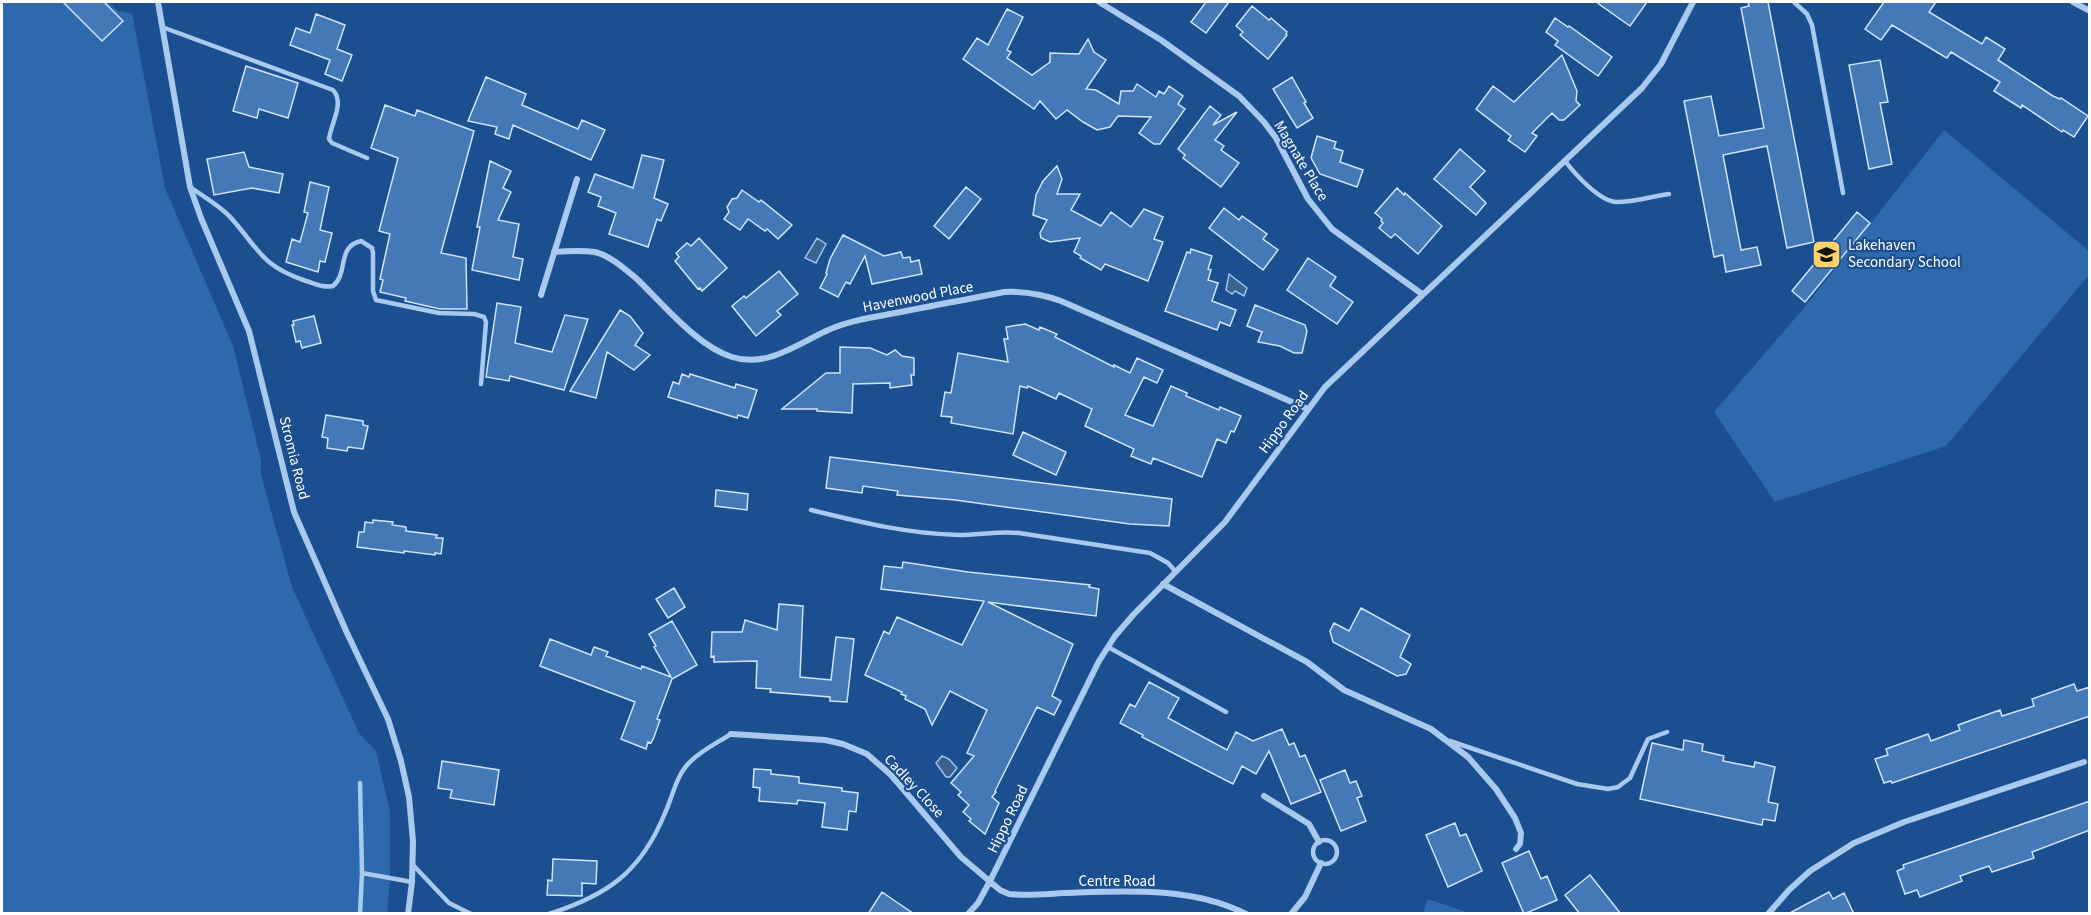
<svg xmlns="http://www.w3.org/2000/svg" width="2091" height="915" viewBox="0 0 2091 915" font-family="'Source Sans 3',sans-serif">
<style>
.green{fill:#2e69ad}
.water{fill:#3c6290;stroke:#9cc4f0;stroke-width:1.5}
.building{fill:#4478b7;stroke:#cfe3fa;stroke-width:1.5}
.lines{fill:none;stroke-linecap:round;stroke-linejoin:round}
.lane{stroke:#a9c9ee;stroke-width:4.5}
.street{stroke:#a9c9ee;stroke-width:6}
.labels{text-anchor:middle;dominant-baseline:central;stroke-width:4.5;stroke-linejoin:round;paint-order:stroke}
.street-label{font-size:15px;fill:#fff;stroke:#1b4f8f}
.poi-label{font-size:15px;fill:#fff;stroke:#1b4f8f;text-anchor:start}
</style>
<rect width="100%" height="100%" fill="#1b4f8f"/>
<!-- green -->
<path class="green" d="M2,2H107L118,11L132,13L165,188L233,346L261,460V475L292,587L359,733L376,751L390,811V878L387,913L2,914Z
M1944,130L2089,251V275L1946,446L1775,502L1714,412L1804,308Z
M1428,899L1469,913H1423Z"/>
<!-- water -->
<path class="water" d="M817,238L826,244L816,263L805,258Z
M1229,274L1247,288L1244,296L1235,291L1232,294L1226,290Z
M942,756L949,759L957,768L950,777H946L936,763Z"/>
<!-- building -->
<path class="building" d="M63,2H104L123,21L102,41Z
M1206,2H1229L1206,33L1191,22Z
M1596,2H1647L1630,26Z
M1748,2H1768L1814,242L1787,248L1767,146L1723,155L1741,250L1757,247L1761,265L1726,272L1723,255L1714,257L1684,101L1711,96L1719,136L1764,128L1741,8L1749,6Z
M1884,2H1936L1929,12L1982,44L1986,37L2005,49L1998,60L2053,96L2060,99L2061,98L2088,116L2074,137L2063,130L2062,132L2022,105L2021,108L1994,91L2000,82L1951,52L1947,58L1945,57L1892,25L1881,40L1865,29Z
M1252,6L1269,20L1271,18L1287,32L1286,34L1287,35L1268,59L1240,35L1243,32L1236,26Z
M1007,9L1023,17L1007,50L1011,52L1007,58L1032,75L1050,62V53L1079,54L1088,39L1094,52L1106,60L1086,89L1096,90L1119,104L1121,91H1133L1137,84L1156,97L1159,91L1164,94L1169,86L1183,96L1178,104L1185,109L1160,144H1154L1139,133L1151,117L1118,116L1110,127L1097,130L1083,122L1067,110L1056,119L1040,101L1034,109L963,59L977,38L988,45Z
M316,14L345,25L337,49L352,55L342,81L325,74L330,60L290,45L296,28L310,33Z
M1555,18L1568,27L1569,26L1612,57L1598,76L1555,45L1558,41L1546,32Z
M1562,55L1577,91L1576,101L1580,105L1564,120H1559L1552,113L1532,133L1537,136L1525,152L1508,140L1511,136L1476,109L1493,86L1514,102Z
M1880,60L1888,102L1880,103L1892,164L1869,169L1849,65Z
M246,66L298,83L288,118L259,109L257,118L233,111Z
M486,77L526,94L522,105L578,129L582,120L605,130L591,160L513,125L509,139L495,134L497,127L468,121Z
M1292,77L1306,102L1304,103L1313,118L1297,128L1273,89Z
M385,105L415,116L417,110L474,131L441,253L466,258L467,309H440L405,301L406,298L380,292L383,280L380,279L390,234L379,231L398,158L371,148Z
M1210,106L1221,115L1213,125L1237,112L1215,140L1224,146L1221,150L1239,163L1221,187L1183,158L1185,155L1178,149Z
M1317,136L1336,142L1334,148L1343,151L1340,162L1363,170L1357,187L1320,174L1311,158Z
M1460,149L1485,171L1470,187L1486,203L1476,215L1434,179Z
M244,152L249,167L283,174L279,193L252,188L214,195L207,159Z
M642,155L664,160L654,198L668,204L661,221L657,219L648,247L609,234L616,213L598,206L601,197L588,192L595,174L633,188Z
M490,161L511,171L503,188L511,192L498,220L519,224L513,257L523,259L519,280L472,270L480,227H477Z
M1057,166L1062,179L1057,194H1080L1071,210L1101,226L1111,212L1131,227L1144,209L1163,217L1154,239L1163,242L1148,281L1105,264L1101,270L1080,258L1081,256L1074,252L1080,238L1050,242L1041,238L1040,233L1047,220L1033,215L1036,195L1043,181Z
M310,182L329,187L320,230L332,233L325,262L320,261L318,272L286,262L292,239L300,242L308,213L304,212Z
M966,187L981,199L949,239L934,226Z
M1397,188L1404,195L1405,193L1442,226L1418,254L1395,234L1391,238L1379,228L1383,223L1381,221L1382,219L1375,213Z
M742,190L759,202L761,200L792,225L778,239L767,229L765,231L748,219L740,230L724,219L729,212L727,207L732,199L737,198Z
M1224,208L1239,220L1242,216L1267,234L1263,239L1278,250L1263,270L1209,228Z
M1857,212L1870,223L1805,302L1792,291Z
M843,235L884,256L901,252L903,258L910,257L911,262L919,260L922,274L872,284L865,256L850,284L846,282L838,297L820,288L827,274L826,273L830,259Z
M699,238L727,268L702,291L700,288L698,289L675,261L679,257L676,253L687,243L691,246Z
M1191,249L1212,256L1208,269L1211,270L1208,280L1218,283L1212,301L1236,310L1230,326L1220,322L1217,330L1165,311L1187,252L1190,253Z
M1308,258L1336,277L1330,286L1353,302L1337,324L1287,290Z
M779,271L798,294L777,311L781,315L756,336L732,306L744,296L746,298Z
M497,303L521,307L515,343L552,352L565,315L588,319L564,390L510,376L509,381L486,377Z
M1255,305L1305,325L1307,331L1302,353H1294L1280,346L1258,342L1262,332L1247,326Z
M620,310L630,316L643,333L635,345L650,355L634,370L607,352L596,398L570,391Z
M314,316L321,343L302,348L300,341L296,342L292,325H294L293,321Z
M1025,324L1039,330L1040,327L1057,334L1055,337L1114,367V365L1130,373L1137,358L1163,370L1157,383L1144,377L1125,415L1153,426L1171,386L1187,393L1186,396L1219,410L1220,407L1241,416L1234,432L1231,431L1226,443L1217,439L1202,477L1153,458L1151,464L1131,456L1134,449L1085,426L1092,409L1059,393L1056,399L1028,386L1027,388L1020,386L1013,434L951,423L952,417L941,416L945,392L951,393L958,353L1008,362L1004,339H1008L1006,327Z
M840,347L870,348L887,355L895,350L902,356L914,358V375H911L912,385L890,388V383L853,384L852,413L817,411V409H782L826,373H840Z
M682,374L689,377L690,374L735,388L736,384L757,390L748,418L738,415L737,418L668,397L673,382L679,384Z
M326,415L363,421V425L368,426L363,449L348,447L347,451L327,448L328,438L322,437Z
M1023,432L1066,452L1056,475L1013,455Z
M830,457L1172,499L1169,526L1130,524L955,500L897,495L898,491L863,486L862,493L826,488Z
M716,490L748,494L747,510L715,506Z
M373,520L393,522L392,525L406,527V531L437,535L436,538H443L441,554L435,553V555L404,551V553L357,547L359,532H364L365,522L373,523Z
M903,562L968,572L1090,585L1089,587L1099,589L1096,616L988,602L1073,644L1052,696L1061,701L1054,715L1037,707L995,791L996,792L992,797L999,803L985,834L969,821L971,819L963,812L969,805L958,795L961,792L951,783L974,756L967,753L987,710L950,691L932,725L925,709L905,699L906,696L901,694L902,692L865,675L884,631L889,634L897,617L962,645L984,601L881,589L884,566L902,568Z
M674,588L685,607L668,618L656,599Z
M779,604L803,606L800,677L831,680L836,637L854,639L847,702L830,701V697L770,692L771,689L756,688L757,661L714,662V656L711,657L712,632H742L745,620L777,630Z
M1361,608L1410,635L1400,657L1411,664L1406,674L1397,676L1333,642L1330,631L1334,623L1349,631Z
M672,621L697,665L672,679L657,719L660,720L654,737L651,743L648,742L646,749L621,739L635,702L540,666L550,639L591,655L594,647L608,652L606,656L641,669L642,666L671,677L654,647L656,646L649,634Z
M1149,682L1179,698L1168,718L1227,750L1236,732L1253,741L1282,729L1289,745L1294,743L1300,757L1305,755L1321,792L1291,804L1269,751L1256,774L1242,766L1233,784L1142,737L1143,735L1120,723L1130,704L1135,707Z
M2074,684L2077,691L2090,687V716L1892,783L1891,781L1884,783L1875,759L1888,755L1886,749L1928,734L1931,741L1960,730L1958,725L2000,710L2002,716L2034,706L2032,699Z
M1684,740L1703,744L1702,751L1724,756L1723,761L1754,767L1755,762L1775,767L1768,802L1778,804L1775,821L1763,819L1762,825L1640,799L1652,743L1683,750Z
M442,761L499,770L494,805L450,798L452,790L438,788Z
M754,769L771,770V774L799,777V783L842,788V791L858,793L856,812L849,811L847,830L822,827L825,803L798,800L797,804L759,801L760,788L753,787Z
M1345,770L1350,783L1356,781L1362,796L1357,798L1366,821L1341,831L1320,780Z
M2090,801V830L2032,852L2034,858L1992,872L1989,866L1960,876L1962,881L1920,897L1917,890L1905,894L1897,871L1904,868L1903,865Z
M1455,823L1460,836L1466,834L1482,871L1448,887L1426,835Z
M1529,851L1541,879L1547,876L1557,900L1524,914L1502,863Z
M553,859L597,861L596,884L582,883V896L547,895L548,880L552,881Z
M1590,875L1621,914H1580L1565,895Z
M882,892L914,914H868Z
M1829,892L1833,899L1844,893L1854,914H1788Z"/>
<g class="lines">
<!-- lane -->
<path class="lane" d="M1794,2L1807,14L1812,25L1843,193
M162,27L333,90C345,103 331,123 329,139L332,143L367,158
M1565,161C1575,174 1600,202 1617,202C1634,202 1653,196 1669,194
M190,187C204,197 221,206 232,219C260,251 262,266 306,281C316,284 323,288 333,286C349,273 336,247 361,241L372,248L373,253V291L376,300L439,313L474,314L484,317L486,322L481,384
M811,510C860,522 908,534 959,535C979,535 999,531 1019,533L1150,553L1168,563L1176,572
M1108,647L1226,712
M1450,741L1577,784L1608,789L1618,787L1630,778L1648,739L1667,732
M360,783L362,873
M1313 852a12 12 0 1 1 24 0a12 12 0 1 1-24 0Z
M413,865L449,903L471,914
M360,914L362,873L412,882
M549,914C608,895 641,872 665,813C672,798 677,774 689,763C700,751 717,743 731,734"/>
<!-- street -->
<path class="street" d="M158,2L190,187L201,218L249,331L294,512L347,633L388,719L401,761L409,797L413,841L412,882L408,914
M1099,2L1161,40L1239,96L1264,122L1276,138L1308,199L1332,229L1422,294
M2073,2L2090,11
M554,252C567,251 581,250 595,252C611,256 625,269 637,279C663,304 697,346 732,357C766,368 796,345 826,331C849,320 876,317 901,312C935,305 970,299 1004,292C1025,291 1042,294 1061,301L1308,409
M541,295L577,179
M1163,584L1307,662L1344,690L1431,729L1468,757L1496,789L1515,818L1521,833L1520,844L1516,849
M731,734L825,740L843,744L867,754L891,775L961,857L1000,890L1009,894C1027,896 1046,894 1064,893C1124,891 1191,886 1246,914
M1264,796L1309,824L1319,842
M968,914L978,903L990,881L1099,661L1115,636L1134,614L1225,522L1325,387L1642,88L1661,64L1693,2
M1291,914L1305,897L1321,863
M1768,914L1789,890L1810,871L1854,843L1904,822L2084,762"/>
</g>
<!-- icons -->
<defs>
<symbol id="school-square" viewBox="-11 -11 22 22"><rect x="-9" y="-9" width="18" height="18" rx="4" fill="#ffd166" stroke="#1b4f8f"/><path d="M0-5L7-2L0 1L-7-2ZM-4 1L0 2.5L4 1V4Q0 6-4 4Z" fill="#111"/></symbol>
</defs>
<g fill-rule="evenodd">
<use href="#school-square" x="1810" y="238" width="33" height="33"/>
</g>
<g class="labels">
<!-- street labels -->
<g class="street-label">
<text transform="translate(1301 161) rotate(59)">Magnate Place</text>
<text transform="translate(918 297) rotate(-11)">Havenwood Place</text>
<text transform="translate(1284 422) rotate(-54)">Hippo Road</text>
<text transform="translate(294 458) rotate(76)">Stromia Road</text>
<text transform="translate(914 786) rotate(47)">Cadley Close</text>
<text transform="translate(1008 819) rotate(-64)">Hippo Road</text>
<text x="1117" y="881">Centre Road</text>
</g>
<!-- poi labels -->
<g class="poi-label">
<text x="1848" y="245">Lakehaven<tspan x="1848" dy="17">Secondary School</tspan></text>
</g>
</g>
<!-- border -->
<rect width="2091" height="915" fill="none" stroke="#ffffff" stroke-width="6"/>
</svg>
